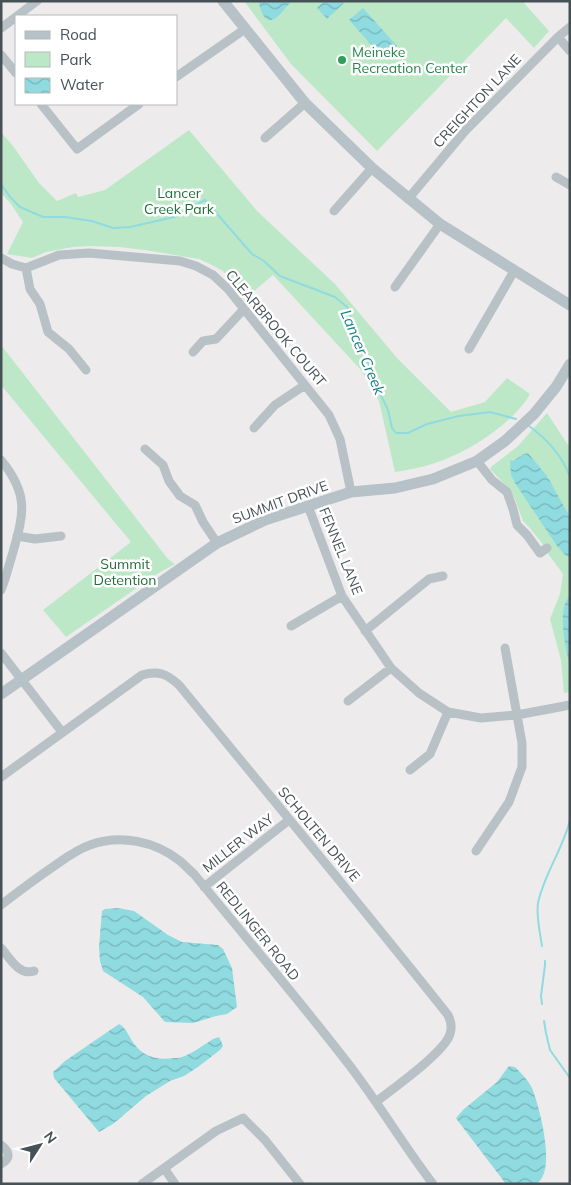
<svg xmlns="http://www.w3.org/2000/svg" width="571" height="1185" viewBox="0 0 571 1185" font-family="Mulish,sans-serif">
<style>
.park{fill:#bde8c7}
.water{fill:url(#water-waves)}
.lines{fill:none;stroke-linecap:round;stroke-linejoin:round}
.stream{stroke:#8fdbe0;stroke-width:2}
.street{stroke:#b8c2c6;stroke-width:9}
.secondary{stroke:#b6c2c8;stroke-width:11}
.leisure-dot{fill:#2e9e5b;stroke:#fff;stroke-width:2}
.labels{text-anchor:middle;dominant-baseline:central;stroke-width:5;stroke-linejoin:round;paint-order:stroke}
.leisure-label{font-size:14px;fill:#27864d;stroke:#fff;text-anchor:start}
.street-label{font-size:14px;fill:#465156;stroke:#fff}
.park-label{font-size:14px;fill:#216d3b;stroke:#fff}
.water-label{font-size:15px;font-style:italic;fill:#1b8086;stroke:#fff}
</style>
<defs>
<pattern id="water-waves" width="16" height="10" patternUnits="userSpaceOnUse" patternTransform="scale(1.25)"><rect width="16" height="10" fill="#8fdbe0"/><path d="M0 5q4-4 8 0t8 0" fill="none" stroke="#77b4b8"/></pattern>
</defs>
<rect width="100%" height="100%" fill="#eeebec"/>
<!-- park -->
<path class="park" d="M244,1H526L524,3L549,31L534,48L506,18L377,151L291,64Z
M189,130L257,211L335,284L397,358L451,412L485,402L507,378L530,394C527,399 523,405 519,409C498,433 462,455 432,464C420,468 407,470 395,472L379,401L361,370L273,275L247,297L223,271L210,264L199,259L145,250L119,247L89,246L73,247L46,252L32,258L7,254L23,222L11,204L1,193V132L13,146L39,183L57,201L76,193L78,197L105,190Z
M1,345L168,559L175,564L157,574L66,637L43,610L131,542L1,385Z
M547,413L570,448V692L564,693L561,660L550,619L560,594L563,574L549,555L541,542L529,527L523,521L514,497L510,490L490,469L492,466L518,446Z"/>
<!-- water -->
<path class="water" d="M258,1H292C284,8 271,32 262,13C260,9 260,5 258,1Z
M324,1H343L344,3L327,19L317,8Z
M363,8L397,46L384,59L349,20Z
M528,453L547,476L570,517V556H566L557,546L515,483L511,475L510,460L513,461L524,454Z
M570,596V666C566,650 556,608 570,596Z
M119,908L134,911L168,935L182,942L218,945L223,949L232,968L237,1007L227,1014L216,1016L193,1023L165,1022L143,997L103,971L100,961L99,947L102,911L105,909Z
M119,1024C127,1028 129,1038 135,1045C145,1058 159,1060 174,1058C177,1058 180,1058 182,1057C190,1055 205,1044 213,1039L219,1037L221,1041L223,1046L220,1050L198,1067L184,1076L170,1081L146,1096L113,1124L99,1132L54,1078L53,1072L65,1061Z
M509,1066L515,1067C521,1073 528,1080 532,1088C539,1105 557,1171 537,1183C531,1185 514,1184 506,1184L458,1121L456,1118L464,1109L497,1082Z"/>
<g class="lines">
<!-- stream -->
<path class="stream" d="M1,184L10,197L20,207L43,217H65L92,221L113,228L130,227L174,217L205,200L252,254L264,261L280,276L335,297L347,307L358,335L376,385L388,410L392,428L396,433H408L427,424L459,416L490,412L516,419
M529,426C547,439 562,455 570,477
M542,946C540,932 536,917 538,903C544,874 563,849 570,820
M542,1004L541,996L545,965V961
M544,1021L546,1033L550,1050L570,1078"/>
<!-- street -->
<path class="street" d="M17,16L37,1
M1,28L16,17
M558,37L570,51
M1,55L16,73
M176,77L245,29
M41,104L77,149L139,104
M265,138L305,103
M556,177L570,185
M408,199L465,131L558,37L570,27
M334,211L372,168
M1,258L12,264L26,268L59,255L89,253L180,261L196,266L213,275L228,289L329,415L340,439L351,492
M26,268L30,289L40,304L48,332L69,349L86,370
M395,287L440,224
M469,349L514,271
M193,352L203,341L216,339L244,309
M254,428L275,405L305,385
M145,449L163,465L169,481L180,496L195,505L203,522L217,543
M1,460C29,494 24,513 13,552C9,565 6,578 1,590
M477,461L492,480L507,492L513,509L517,525L527,535L540,553L547,548
M308,506L342,596L391,668L419,693L448,712L481,718L517,715L570,705
M17,536L35,539L61,536
M291,626L342,596
M365,631L429,579L443,576
M1,653L62,732
M348,701L391,668
M410,770L430,754L448,712
M1,777L142,675C158,670 167,674 179,685C269,795 360,904 448,1015C451,1021 452,1028 450,1034C445,1052 392,1089 376,1102
M476,851L509,802L522,767V743L505,648
M204,887L289,820
M1,905C19,891 38,877 57,864C67,857 78,849 90,845C120,834 155,841 180,861C185,865 189,870 194,874C246,938 300,1001 350,1066C379,1104 404,1146 433,1184
M1,948C10,958 19,976 34,971
M1,1145C10,1152 11,1158 1,1164
M164,1168L175,1184
M142,1184L216,1131L243,1118L265,1140L300,1184"/>
<!-- secondary -->
<path class="secondary" d="M223,1L305,103L372,168L440,224L570,305
M1,694L217,543L265,520L351,492L395,488L433,479L477,461L505,441L534,414L556,387L570,364"/>
</g>
<!-- markers -->
<circle class="leisure-dot" cx="342" cy="60" r="5"/>
<g class="labels">
<!-- leisure labels -->
<g class="leisure-label">
<text x="352" y="52">Meineke<tspan x="352" dy="16">Recreation Center</tspan></text>
</g>
<!-- street labels -->
<g class="street-label">
<text transform="translate(477 101) rotate(-47)">CREIGHTON LANE</text>
<text transform="translate(276 328) rotate(50)">CLEARBROOK COURT</text>
<text transform="translate(280 502) rotate(-20)">SUMMIT DRIVE</text>
<text transform="translate(341 551) rotate(68)">FENNEL LANE</text>
<text transform="translate(319 834) rotate(50)">SCHOLTEN DRIVE</text>
<text transform="translate(238 843) rotate(-38)">MILLER WAY</text>
<text transform="translate(258 931) rotate(51)">REDLINGER ROAD</text>
</g>
<!-- park labels -->
<g class="park-label">
<text x="179" y="193">Lancer<tspan x="179" dy="16">Creek Park</tspan></text>
<text x="125" y="564">Summit<tspan x="125" dy="16">Detention</tspan></text>
</g>
<!-- water labels -->
<g class="water-label">
<text transform="translate(363 352) rotate(67)">Lancer Creek</text>
</g>
</g>
<!-- border -->
<rect width="571" height="1185" fill="none" stroke="#465156" stroke-width="5"/>
<!-- legend -->
<rect x="15" y="15" width="162" height="90" fill="#ffffff" stroke="#b5b9bb"/>
<rect x="25" y="31" width="25" height="8" fill="#b6c2c8" stroke="#b5b9bb"/>
<text x="60" y="40" font-size="15" fill="#465156">Road</text>
<rect x="25" y="52" width="25" height="15" fill="#bde8c7" stroke="#b5b9bb"/>
<text x="60" y="65" font-size="15" fill="#465156">Park</text>
<rect x="25" y="78" width="25" height="15" fill="url(#water-waves)" stroke="#b5b9bb"/>
<text x="60" y="90" font-size="15" fill="#465156">Water</text>
<!-- north arrow -->
<g transform="translate(40 1145) rotate(54)" stroke="#ffffff" stroke-width="4" paint-order="stroke">
<path d="M0-4L9 19L0 12L-9 19Z" fill="#465156"/>
<text y="-8" font-size="14" font-weight="bold" text-anchor="middle" fill="#465156">N</text>
</g>
</svg>
